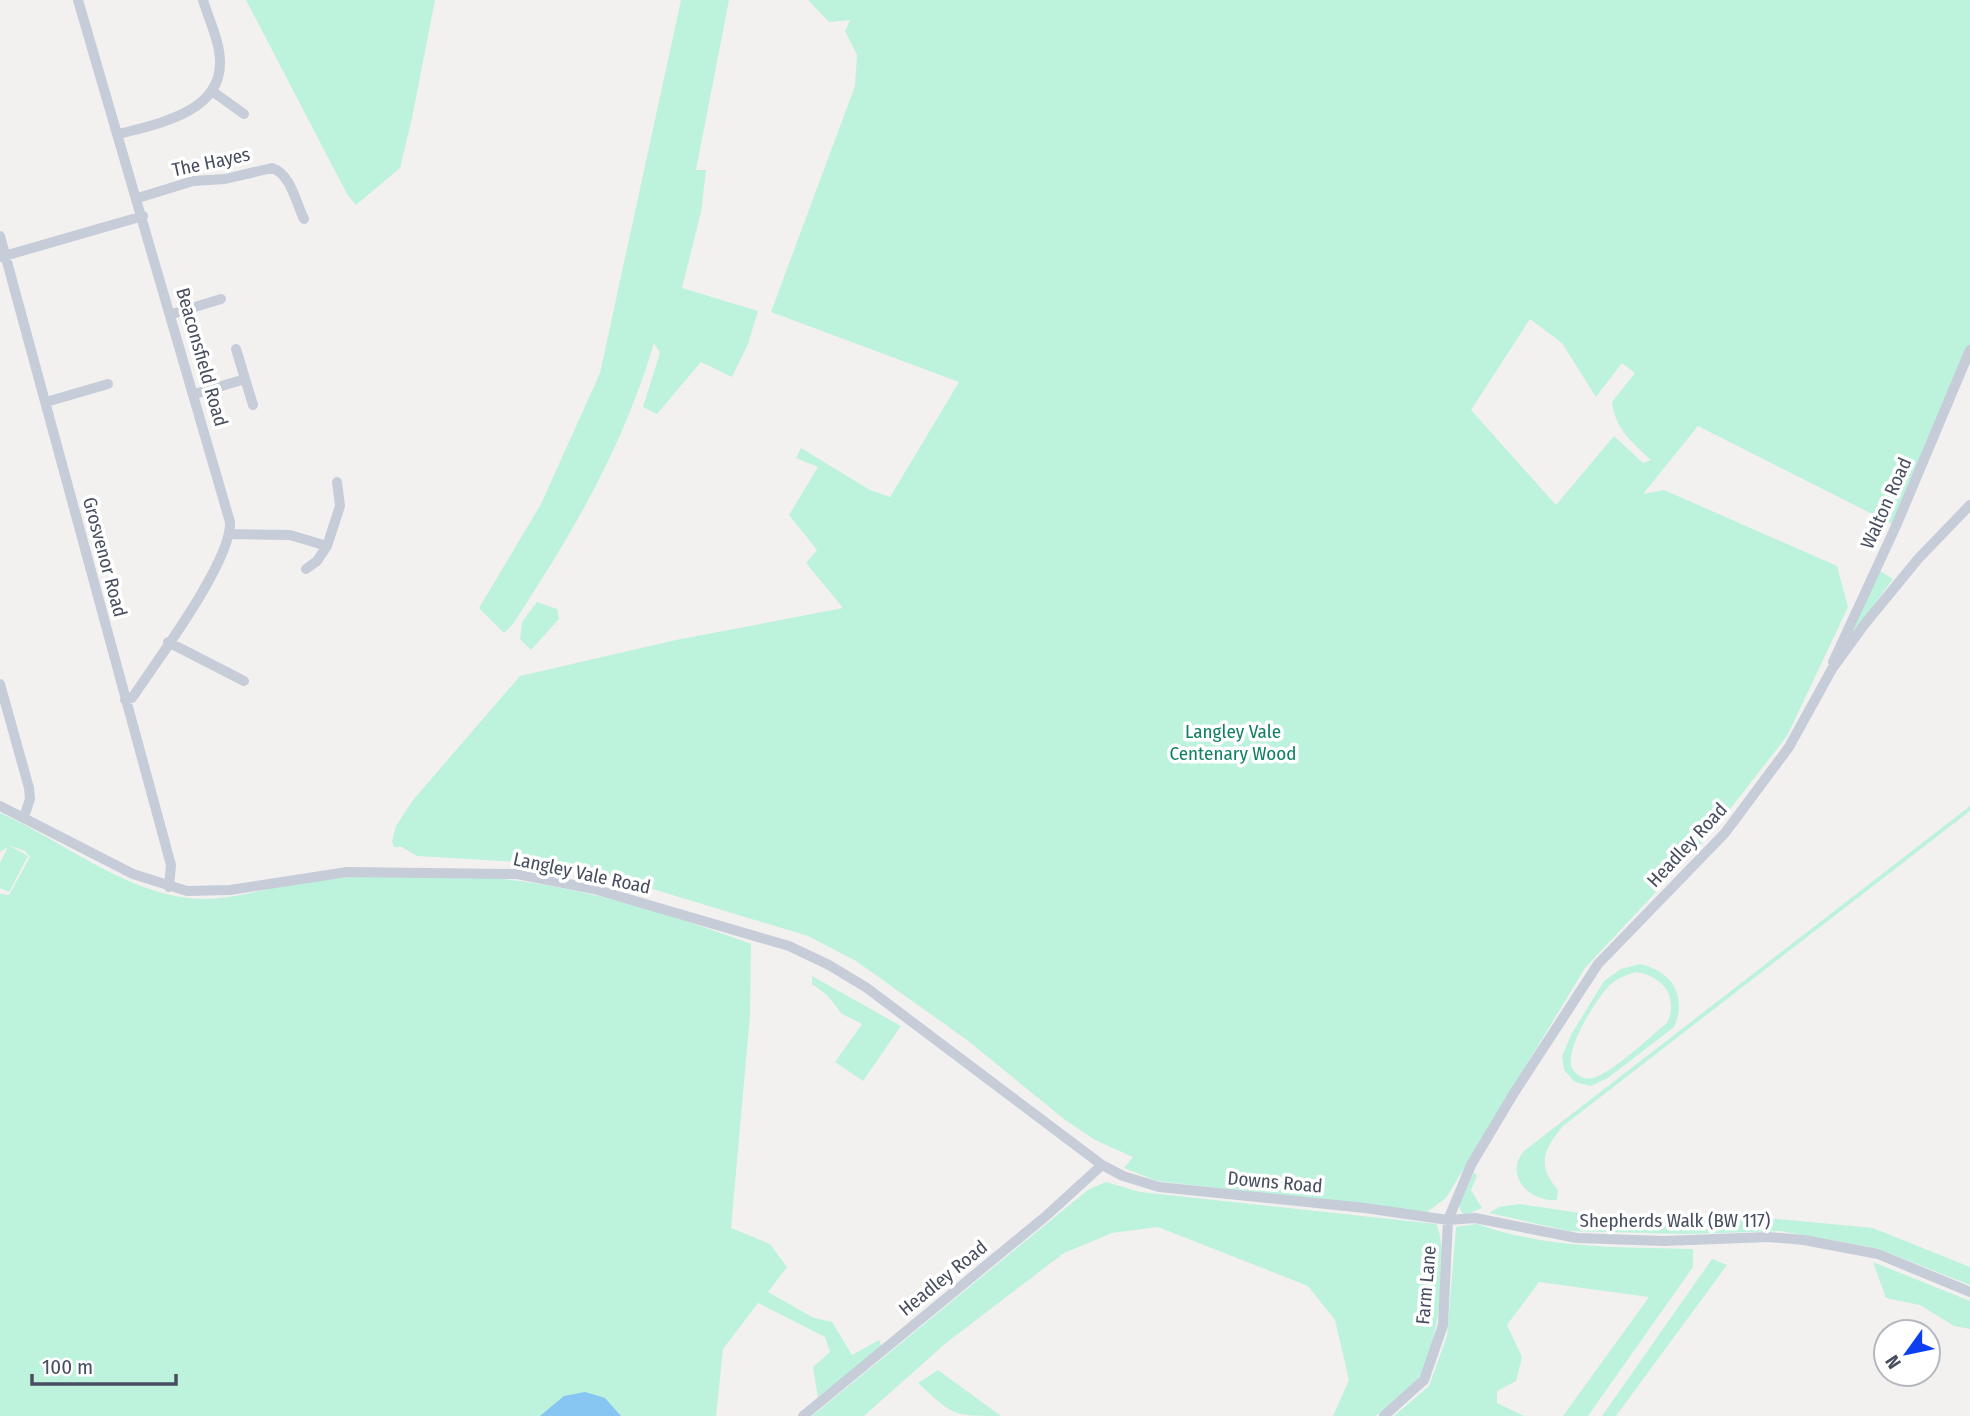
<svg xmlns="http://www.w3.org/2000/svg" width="1970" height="1416" viewBox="0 0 1970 1416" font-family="'Fira Sans Condensed',sans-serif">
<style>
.green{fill:#bdf2dd;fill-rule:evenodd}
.water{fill:#87c5f2}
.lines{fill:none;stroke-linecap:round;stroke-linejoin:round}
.minor{stroke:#c6ccd8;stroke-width:10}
.labels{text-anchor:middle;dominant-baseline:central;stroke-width:7;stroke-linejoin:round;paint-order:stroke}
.street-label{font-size:19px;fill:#474e5f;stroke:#fff}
.park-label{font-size:19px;fill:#118162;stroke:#fff}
</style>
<rect width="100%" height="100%" fill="#f3f1f0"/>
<!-- green -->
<path class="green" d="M246,0H435L412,118L400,168L356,205L347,194Z
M681,0H729L696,170H706L701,212L682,288L758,311L748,344L732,377L701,362L657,414L643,407L660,353L654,343C622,450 573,532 513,624L504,633L479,608L541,504L600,373Z
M808,0H1970V348L1896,526L1698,426L1643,494L1664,490L1837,566L1848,607L1787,736L1713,831L1585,968L1446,1198L1427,1212L1157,1181L1124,1168L1133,1157L1095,1140L1064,1119L967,1040L856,961L808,936L646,887L553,864L417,856L402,847H394L392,841L396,826L413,800L520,676L676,640L843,608L806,563L817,550L789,515L818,467L796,458L801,448L870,490L890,497L959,382L771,312L855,86L857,55L845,31L850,20L829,22ZM1530,319L1562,343L1596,397L1622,363L1635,373L1612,402C1615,429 1632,442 1651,460L1643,463L1614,436L1556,505L1471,410Z
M1880,571L1893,579L1846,642Z
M537,602L557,609L559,619L531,650L520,639L522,622Z
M1970,806V811L1563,1126C1544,1149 1536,1165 1558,1190L1557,1200C1531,1203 1503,1176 1524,1151Z
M0,813C61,840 121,890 188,898C229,903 269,886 309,881C332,878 355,877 378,876C508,866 631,899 751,944L750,1015L731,1228L770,1244L787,1267L768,1292L814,1318L832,1322L852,1355L879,1340L882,1347L818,1397L813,1367L830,1352L825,1337L758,1303L723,1349L716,1416H0V894L9,895L30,857L25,851L8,845L28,856L9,892L0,888V863L8,847L0,852Z
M1640,964C1671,971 1688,995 1674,1027L1608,1078L1590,1086L1575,1082L1564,1070L1562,1056L1572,1033L1604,981L1621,969ZM1636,972C1663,976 1679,997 1667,1023C1648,1038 1615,1071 1593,1078C1586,1080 1579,1077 1574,1071C1560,1056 1595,1001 1608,987C1615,979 1626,975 1636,972Z
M812,976L901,1026L863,1081L835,1062L862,1024L842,1014L827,995L812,984Z
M1474,1172L1477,1176L1471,1190L1482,1208L1466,1215L1461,1212L1459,1205Z
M1106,1182L1140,1192L1436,1224C1451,1253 1437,1347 1420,1376C1412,1391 1389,1405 1376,1416H1333L1349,1380L1335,1320L1308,1286L1158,1227L1112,1233L1064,1253L946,1343L864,1416H812L1089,1189Z
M1519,1204L1594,1215L1766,1218L1873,1228L1970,1267V1285L1876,1248L1780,1231L1687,1234L1569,1231L1489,1213L1499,1207Z
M1477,1224C1547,1249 1620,1247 1693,1249V1267L1588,1416H1563L1649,1297L1539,1282L1507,1325L1522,1357L1516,1381L1497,1391V1403L1524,1416H1394L1429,1386L1447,1336L1456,1227Z
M1712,1259L1727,1265L1616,1416H1602Z
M1873,1262L1970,1301V1329L1954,1326L1920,1305L1886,1298Z
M938,1370L1001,1416C952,1416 954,1416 918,1383Z"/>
<!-- water -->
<path class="water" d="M585,1392L605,1398L621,1416H540L564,1396Z"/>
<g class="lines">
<!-- minor -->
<path class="minor" d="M78,0L230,522C232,561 156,662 132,698L125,700
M212,91L244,114
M119,134C156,124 221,113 220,62C220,42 209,20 203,0
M138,198L193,181L225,179L272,168C291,174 296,203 304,219
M0,236L171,865L169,887
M1,257L143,216
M172,314L221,299
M236,349L253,405
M195,394L245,379
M46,402L108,384
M231,534L290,535L327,546L340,506L337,482
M306,569L317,561L327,546
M168,642L244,681
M1833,662L1896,526L1970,350
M0,684L29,788L30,799L24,817
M0,806L133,874L187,891L230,890L347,872L517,874L594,889L789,946L829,965L867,988L1102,1165L1123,1176L1159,1187L1365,1208L1448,1220L1475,1218L1577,1238L1664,1241L1769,1237L1804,1240L1878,1254L1970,1292
M803,1416L1046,1216L1102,1165
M1384,1416L1424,1380L1443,1325L1448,1220L1471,1165L1514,1093L1598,964L1725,833L1789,747L1832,669L1864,625L1918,559L1970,505"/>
</g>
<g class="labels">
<!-- street labels -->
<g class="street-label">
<text transform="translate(211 162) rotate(-12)">The Hayes</text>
<text transform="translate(202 357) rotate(74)">Beaconsfield Road</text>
<text transform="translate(1886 503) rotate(-66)">Walton Road</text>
<text transform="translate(105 557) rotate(75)">Grosvenor Road</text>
<text transform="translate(1687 845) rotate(-47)">Headley Road</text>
<text transform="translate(582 873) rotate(12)">Langley Vale Road</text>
<text transform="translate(1275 1182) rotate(5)">Downs Road</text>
<text x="1675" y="1220">Shepherds Walk (BW 117)</text>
<text transform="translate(943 1278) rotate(-39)">Headley Road</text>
<text transform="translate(1426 1285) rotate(-85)">Farm Lane</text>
</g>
<!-- park labels -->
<g class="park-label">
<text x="1233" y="731">Langley Vale<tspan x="1233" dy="22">Centenary Wood</tspan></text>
</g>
</g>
<!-- north arrow -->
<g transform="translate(1907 1353) rotate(237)"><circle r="33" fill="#ffffff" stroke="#b5b8bf" stroke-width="2"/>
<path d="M0-5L12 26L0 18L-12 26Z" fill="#0d3ff0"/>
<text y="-10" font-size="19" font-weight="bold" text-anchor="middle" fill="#474e5f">N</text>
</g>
<!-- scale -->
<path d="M32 1374v10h144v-10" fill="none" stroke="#474e5f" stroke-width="3.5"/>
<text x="42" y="1374" font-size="21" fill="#474e5f" stroke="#ffffff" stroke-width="5" paint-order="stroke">100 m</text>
</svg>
